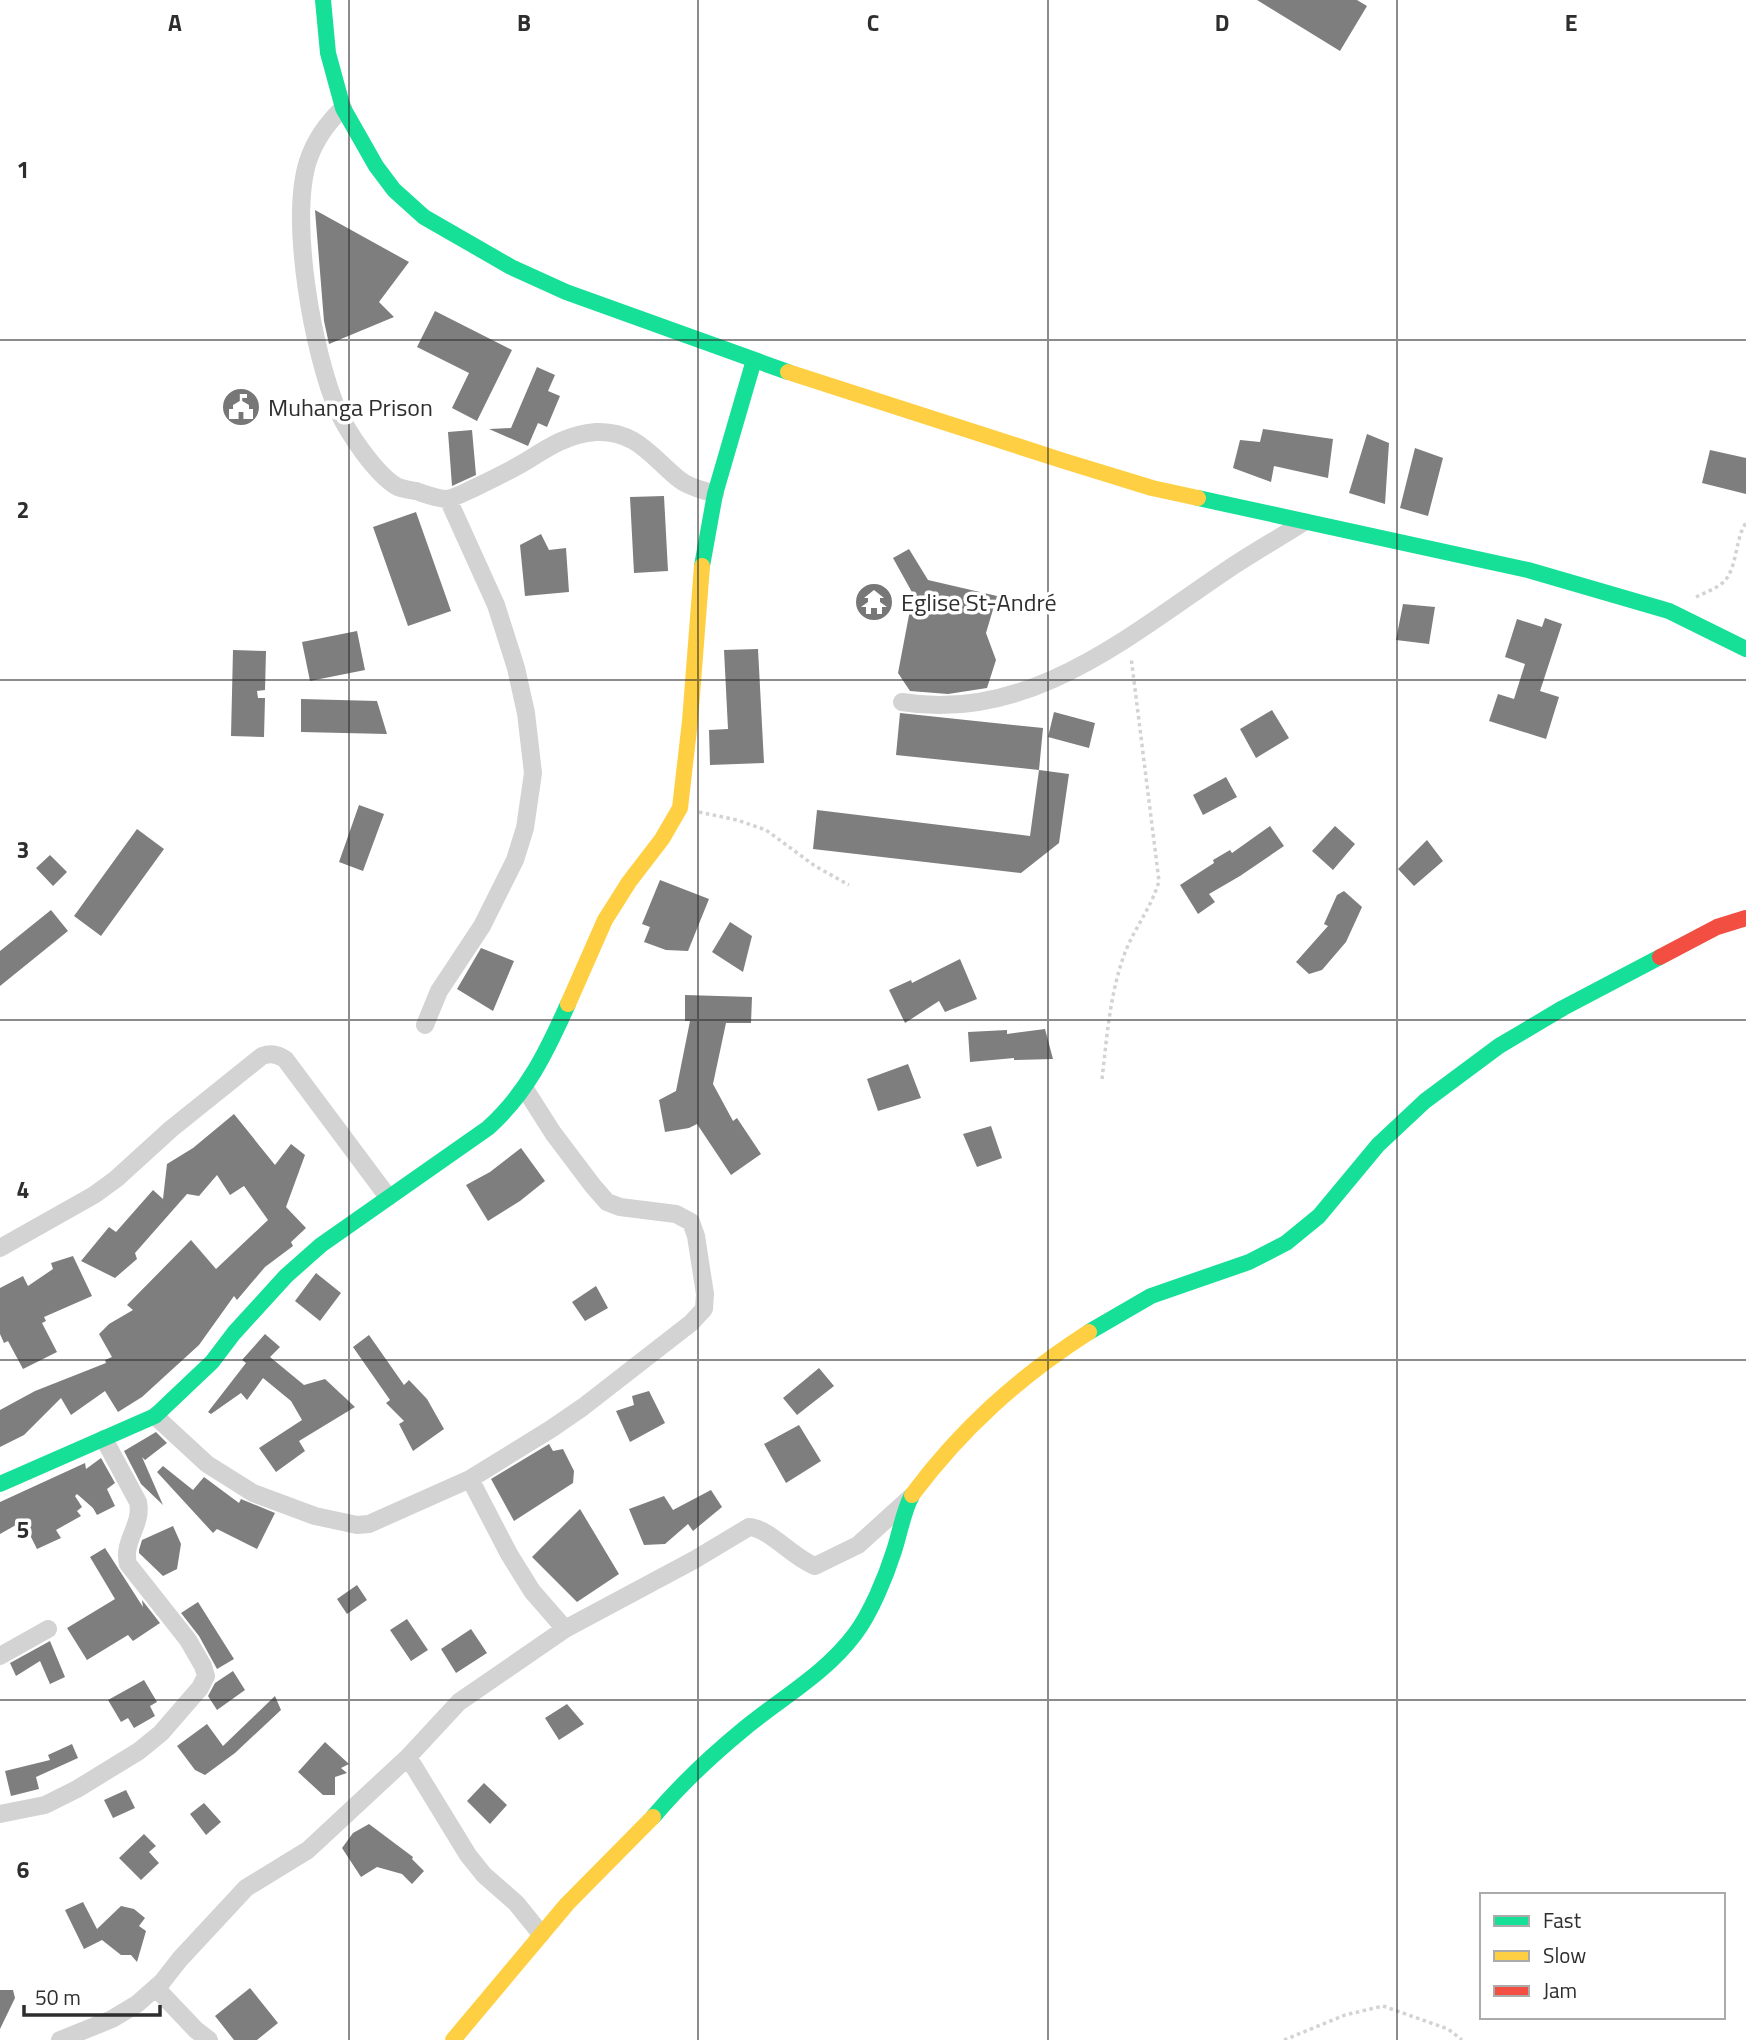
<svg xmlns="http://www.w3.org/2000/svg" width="1746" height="2040" viewBox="0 0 1746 2040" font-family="'Titillium Web',sans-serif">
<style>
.building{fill:#7e7e7e}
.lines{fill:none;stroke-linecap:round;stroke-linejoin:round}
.path{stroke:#d3d3d3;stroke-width:3.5;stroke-dasharray:3.5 3.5;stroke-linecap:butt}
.street{stroke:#d3d3d3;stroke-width:18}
.fast{stroke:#16e098;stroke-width:16}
.slow{stroke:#ffcf43;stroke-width:16}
.jam{stroke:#f24e42;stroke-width:16}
.grid{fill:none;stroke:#2e2e2e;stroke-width:2;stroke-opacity:0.55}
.labels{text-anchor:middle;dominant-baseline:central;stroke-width:7;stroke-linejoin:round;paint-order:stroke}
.poi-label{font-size:24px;fill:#2e2e2e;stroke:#fff;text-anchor:start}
.grid-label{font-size:23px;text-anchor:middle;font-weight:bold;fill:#2e2e2e;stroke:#fff;stroke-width:7;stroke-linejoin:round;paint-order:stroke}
</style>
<rect width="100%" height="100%" fill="#fff"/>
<!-- building -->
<path class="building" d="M1257,0H1357L1367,6L1340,51Z
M315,210L409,262L379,302L394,317L329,344L324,321Z
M435,311L512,350L477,421L452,408L469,373L417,347Z
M537,367L555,375L548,391L560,396L547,427L538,423L528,446L489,429L511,428Z
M1263,429L1333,439L1328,478L1274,466L1271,482L1233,468L1240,440L1260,442Z
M472,430L476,475L452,486L448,432Z
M1367,434L1389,443L1385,504L1349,493Z
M1415,448L1443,458L1428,516L1400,508Z
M1710,450L1746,458V494L1702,483Z
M664,496L668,571L634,573L630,497Z
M416,512L451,611L408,626L373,527Z
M541,534L549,550L566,548L569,592L525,596L520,545Z
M909,549L928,580L997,596L986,633L996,660L987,688L948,694L910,691L898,673L913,594L893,558Z
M1403,604L1435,607L1429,644L1396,640Z
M1545,618L1562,624L1540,691L1559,697L1546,739L1489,721L1498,694L1514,699L1525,664L1505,657L1517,619L1542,627Z
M357,631L365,670L310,681L302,642Z
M758,649L764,763L710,765L709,730L728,729L724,650Z
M233,650L266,651L265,690L257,691L258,698H265L264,737L231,736Z
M301,699L377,701L387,734L301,732Z
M1272,710L1289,738L1256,758L1240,729Z
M1054,712L1095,723L1089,748L1048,737Z
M900,713L1043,728L1039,770L896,755Z
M1039,770L1069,774L1059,843L1021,873L813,849L817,810L1030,836Z
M1226,777L1237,797L1203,815L1193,795Z
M359,805L384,814L363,871L339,862Z
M1270,826L1284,846L1240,876L1209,894L1215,902L1198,914L1180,885L1214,863L1213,860L1230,850L1232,853Z
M1335,826L1355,844L1333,870L1312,851Z
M137,829L164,849L101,936L74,916Z
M1427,840L1443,861L1414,886L1398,869Z
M50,855L67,872L53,886L36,868Z
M660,880L709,899L688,951L666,950L644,942L650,927L642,924Z
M1344,891L1362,907L1346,942L1322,970L1309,974L1296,962L1328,926L1324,924L1337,895Z
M51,910L68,931L0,986V951Z
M730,922L752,936L743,972L712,952Z
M481,948L514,961L493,1011L457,989Z
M960,959L977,999L945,1012L939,1001L905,1023L889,990L911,980L912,983Z
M685,995L752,997L751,1023H726L713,1084L733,1121L737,1118L761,1154L731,1175L697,1124L689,1128L665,1132L659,1100L676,1091L690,1021H685Z
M1045,1029L1053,1059L1014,1060V1058L970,1062L968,1032L1007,1030V1034Z
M908,1064L921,1098L878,1111L867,1079Z
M234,1114L275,1165L291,1144L305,1155L286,1207L306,1228L291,1242L293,1246L265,1267L237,1300L234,1296L199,1345L142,1397L118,1412L105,1391L71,1415L61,1398L24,1435L0,1447V1410L35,1391L106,1363L105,1360L112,1357L99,1334L109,1324L133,1310L127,1305L191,1240L216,1269L268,1220L244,1186L230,1195L217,1175L199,1196L187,1194L135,1253L137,1259L115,1278L81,1261L109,1227L116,1232L153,1190L163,1199L167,1164L193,1148Z
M991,1126L1002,1158L977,1167L963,1134Z
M521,1148L545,1181L520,1201L488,1221L466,1185L490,1172Z
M73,1256L92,1296L44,1317L46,1321L42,1323L57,1352L23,1369L8,1341L4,1343L0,1334V1288L23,1276L28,1286L53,1269L51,1263Z
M316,1273L341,1293L320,1321L295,1301Z
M596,1286L608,1308L585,1321L572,1302Z
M265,1334L280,1347L270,1357L304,1385L325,1379L355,1407L299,1441L305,1451L276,1472L259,1448L302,1420L291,1401L263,1378L247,1400L241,1393L211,1414L208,1412L246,1363L242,1360Z
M369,1335L404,1385L409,1380L427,1399L444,1429L413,1451L399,1424L404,1421L386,1403L390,1400L353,1347Z
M819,1368L834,1386L797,1415L783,1398Z
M649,1391L665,1423L630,1442L616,1411L634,1405L632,1396Z
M799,1425L821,1461L786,1483L764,1444Z
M156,1432L167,1443L145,1460L142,1457L163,1505L141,1484L124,1451Z
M549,1444L553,1451L563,1449L574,1471L573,1483L514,1521L491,1479Z
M101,1458L115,1483L107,1489L115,1506L97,1515L93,1508L77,1494L75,1496L82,1507L77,1511L81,1516L56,1530L61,1538L37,1549L23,1521L0,1534V1502L85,1463L86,1469Z
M163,1466L193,1490L204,1477L239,1503L241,1499L275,1513L257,1549L217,1529L213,1533L157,1472Z
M711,1490L722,1507L693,1531L688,1524L665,1544L644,1545L629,1509L664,1496L673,1510Z
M580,1509L619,1574L577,1602L532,1557Z
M173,1526L181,1544L177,1569L163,1576L139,1553V1550L142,1540Z
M105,1548L143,1607L142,1600L160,1623L133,1641L128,1635L87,1660L67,1628L115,1599L90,1557Z
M357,1585L367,1600L347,1614L337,1599Z
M198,1602L234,1659L217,1669L199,1636L181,1613Z
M407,1619L428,1650L411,1661L390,1630Z
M471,1629L487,1653L456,1673L441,1649Z
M50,1641L65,1677L50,1684L40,1661L16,1676L10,1663Z
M233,1671L245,1690L217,1710L208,1696L215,1683Z
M144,1680L157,1702L150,1706L155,1716L134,1728L128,1718L121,1722L108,1700Z
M275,1696L281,1710L235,1753L205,1775L195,1770L177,1746L207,1724L223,1746Z
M567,1704L584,1724L559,1740L545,1718Z
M325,1742L349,1764L341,1768L347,1773L335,1777V1795H323L298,1772Z
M72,1744L78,1758L36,1777L39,1789L11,1796L5,1771L50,1760L48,1755Z
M484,1783L507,1805L490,1824L467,1801Z
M126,1790L135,1808L113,1818L104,1800Z
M204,1803L221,1822L206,1835L190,1814Z
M369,1824L413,1857L412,1859L424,1871L412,1884L402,1874L377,1867L361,1877L342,1848L353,1833Z
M144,1834L156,1846L149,1852L159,1863L141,1880L119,1858Z
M83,1902L97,1929L121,1906L134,1909L145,1918L139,1926L146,1931L137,1962L131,1955H121L102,1940L84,1949L65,1910Z
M250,1988L278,2023L257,2040H234L215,2016Z
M0,1990H13L15,1998L0,2029Z"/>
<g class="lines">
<!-- path -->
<path class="path" d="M1696,597C1704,593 1713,590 1721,584C1738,572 1734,540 1746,523
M699,812L737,820L766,830L815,866L849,885
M1102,1079C1107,1036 1110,991 1126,950C1136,926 1152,906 1159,881L1131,657
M1284,2040L1345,2015L1383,2006L1448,2029L1462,2040"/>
<!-- street -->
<path class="street" d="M343,108C327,123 315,140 308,161C289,220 313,354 338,411C348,433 375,473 396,486C401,489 410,490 416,491C425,494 438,499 447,499C455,498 465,492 472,489C491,480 510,471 528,460C550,446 569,434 596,432C637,430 653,459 680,480C690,488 704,490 715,494
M902,702C1028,723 1129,636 1227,570C1252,553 1279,538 1304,522
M425,1025L439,991L482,926L515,860L525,828L533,773L526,713L516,668L496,605L448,499
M0,1248L94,1195L116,1179L171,1129L262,1056C271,1053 276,1054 285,1059L388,1197
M155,1416L207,1464L253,1493L315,1516L357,1525L369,1524L470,1479L551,1429L583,1407L691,1323L704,1309L705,1294L696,1236L691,1222L676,1214L620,1207L607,1202L593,1186L553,1133L525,1089
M470,1479L509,1554L532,1591L565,1629
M0,1656L48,1629
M408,1757L468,1855L484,1875L516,1903L541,1934
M0,1814L45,1805L77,1789L139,1751L161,1733L200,1688L206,1676L203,1666L188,1640L128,1564C122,1541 143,1525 138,1502L104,1439
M156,1988L196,2030L209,2040
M60,2040L112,2019L137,2004L162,1982L180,1959L246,1888L308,1850L408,1757L459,1702L565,1629L694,1560L749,1527C769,1528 793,1558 815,1566L858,1545L910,1498"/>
<!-- fast -->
<path class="fast" d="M323,0L328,53L343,108L376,166L394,190L424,217L511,267L566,292L788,372
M1198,498L1528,570L1669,611L1746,649
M702,566L715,494L754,360
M1089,1332L1151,1296L1249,1262L1286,1243L1319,1216L1378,1145L1425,1101L1499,1046L1563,1008L1660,957
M0,1484L155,1416L212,1362L234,1333L286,1276L321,1245L488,1128C527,1093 547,1051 568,1004
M653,1817C681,1784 712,1755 745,1728C783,1697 826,1673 855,1634C871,1613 886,1576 894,1551C900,1533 903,1512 912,1495"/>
<!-- slow -->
<path class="slow" d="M788,372L1064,461L1152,488L1198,498
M568,1004L605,920L629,882L662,839L680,808L690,721L702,566
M912,1495C962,1428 1019,1377 1089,1332
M453,2040L567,1904L653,1817"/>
<!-- jam -->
<path class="jam" d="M1660,957L1717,927L1746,918"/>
</g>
<!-- grid -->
<path class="grid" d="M349,0V2040M698,0V2040M1048,0V2040M1397,0V2040M0,340H1746M0,680H1746M0,1020H1746M0,1360H1746M0,1700H1746"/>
<!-- icons -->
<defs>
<symbol id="civic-disc" viewBox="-11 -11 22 22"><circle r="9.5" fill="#777" stroke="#fff"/><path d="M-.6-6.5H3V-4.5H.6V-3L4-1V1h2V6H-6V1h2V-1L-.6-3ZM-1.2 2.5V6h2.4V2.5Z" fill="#fff"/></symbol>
<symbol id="temple-disc" viewBox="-11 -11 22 22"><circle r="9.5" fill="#777" stroke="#fff"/><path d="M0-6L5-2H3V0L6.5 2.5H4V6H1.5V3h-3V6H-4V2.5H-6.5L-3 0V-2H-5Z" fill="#fff"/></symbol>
</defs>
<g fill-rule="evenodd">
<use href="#civic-disc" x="219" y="385" width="44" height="44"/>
<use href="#temple-disc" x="852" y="580" width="44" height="44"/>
</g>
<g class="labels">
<!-- poi labels -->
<g class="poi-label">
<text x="268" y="407">Muhanga Prison</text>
<text x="901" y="602">Eglise St-André</text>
</g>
</g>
<g class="grid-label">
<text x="175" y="31">A</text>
<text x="524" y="31">B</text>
<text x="873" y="31">C</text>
<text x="1222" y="31">D</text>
<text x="1571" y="31">E</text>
<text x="23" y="178">1</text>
<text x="23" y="518">2</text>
<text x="23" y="858">3</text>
<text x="23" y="1198">4</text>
<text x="23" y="1538">5</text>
<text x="23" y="1878">6</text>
</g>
<!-- legend -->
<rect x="1480" y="1893" width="245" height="126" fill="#ffffff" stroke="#ababab" stroke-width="2"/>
<rect x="1494" y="1916" width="35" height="10" fill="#16e098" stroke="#ababab" stroke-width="2"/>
<text x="1543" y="1928" font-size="21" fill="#2e2e2e">Fast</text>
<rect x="1494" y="1951" width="35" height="10" fill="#ffcf43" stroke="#ababab" stroke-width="2"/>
<text x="1543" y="1963" font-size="21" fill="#2e2e2e">Slow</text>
<rect x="1494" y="1986" width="35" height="10" fill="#f24e42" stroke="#ababab" stroke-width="2"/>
<text x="1543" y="1998" font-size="21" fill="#2e2e2e">Jam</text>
<!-- scale -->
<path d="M24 2005v10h136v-10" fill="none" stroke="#2e2e2e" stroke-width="3.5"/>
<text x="35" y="2005" font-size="21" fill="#2e2e2e" stroke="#ffffff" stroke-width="5" paint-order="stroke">50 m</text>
</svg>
